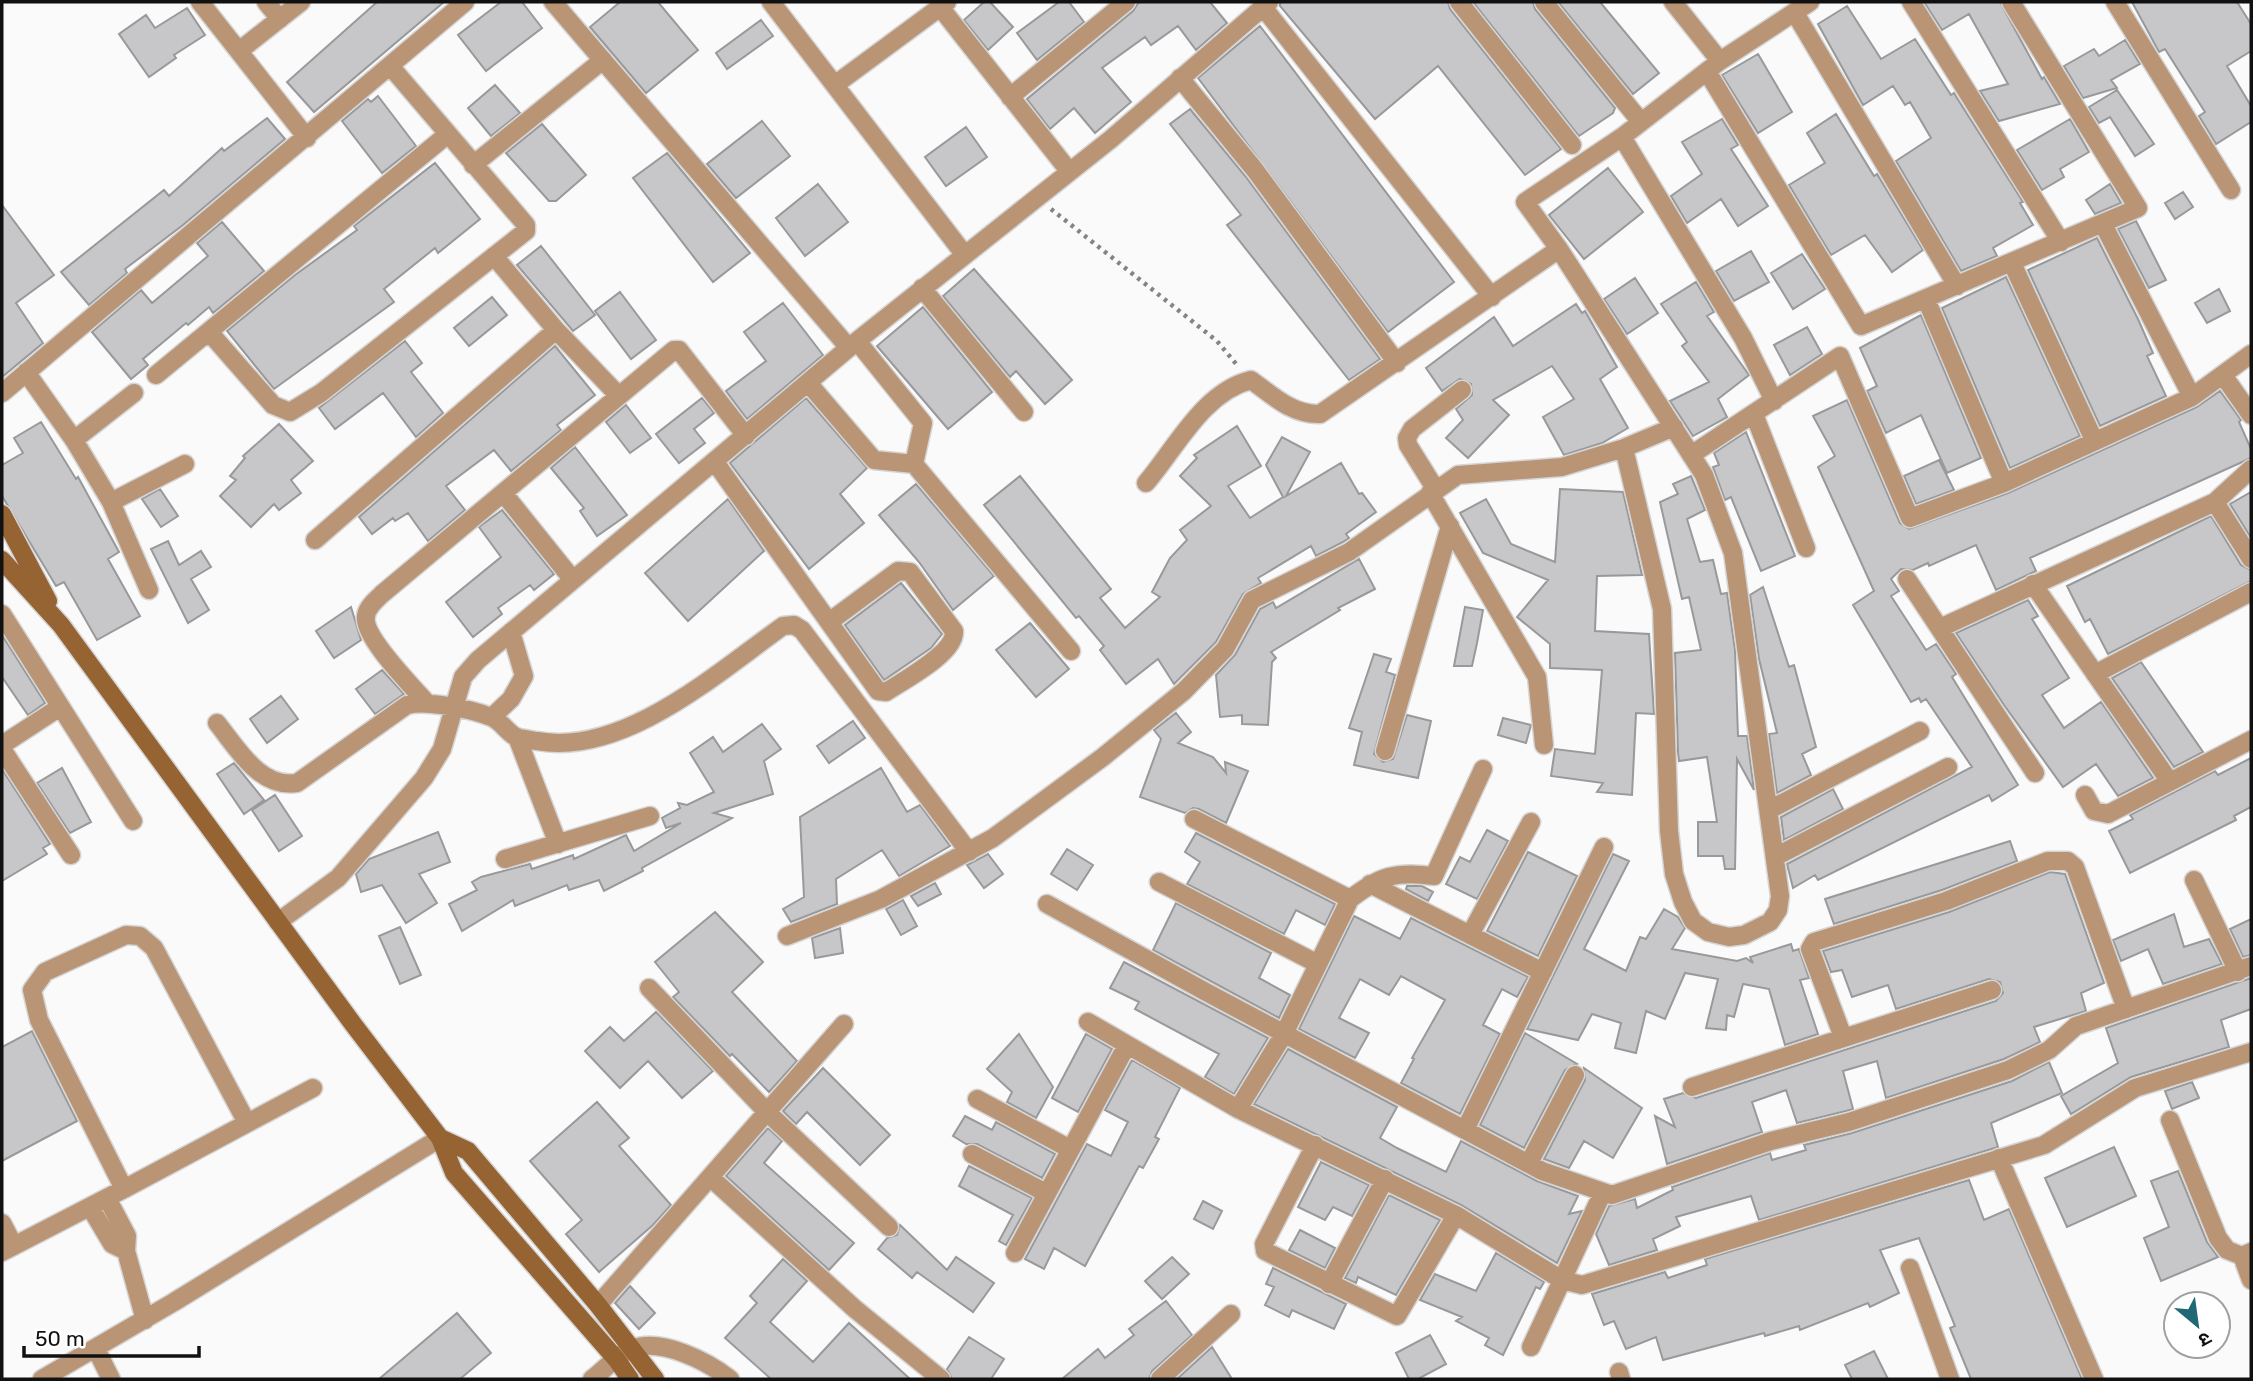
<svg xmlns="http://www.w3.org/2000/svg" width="2253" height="1381" viewBox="0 0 2253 1381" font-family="Rubik,'Noto Sans Devanagari',sans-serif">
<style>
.building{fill:#c7c7c9;stroke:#98999a;stroke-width:2}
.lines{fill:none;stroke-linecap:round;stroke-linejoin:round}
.street-casing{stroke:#d5d5d6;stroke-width:21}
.secondary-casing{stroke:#d5d5d6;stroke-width:21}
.path{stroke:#848485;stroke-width:4.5;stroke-dasharray:3.5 5;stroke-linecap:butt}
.street{stroke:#b99576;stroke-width:18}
.secondary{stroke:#966332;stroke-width:18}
</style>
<rect width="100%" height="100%" fill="#fafafb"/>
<!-- building -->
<path class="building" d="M377,2H444L314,112L287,82Z
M501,2H522L542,28L486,71L458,35Z
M620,2H658L698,50L646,93L590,27Z
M984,2H990L1013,27L988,50L964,20Z
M1059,2H1069L1084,22L1037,60L1017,33Z
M1139,2H1210L1227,23L1196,50L1178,26L1151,45L1145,37L1102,68L1131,102L1095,133L1074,108L1050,129L1027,99L1133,11Z
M1280,2H1448L1450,9L1561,149L1525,175L1438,66L1375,119L1280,6Z
M1473,2H1533L1535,9L1615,108L1613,113L1579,136Z
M1558,2H1600L1659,73L1633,94Z
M1924,2H2000L2042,79L2044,77L2060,104L1999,121L1980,91L2008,84L1969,14L1942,30Z
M2132,2H2237L2251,24V51L2227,66L2251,106V122L2216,144L2199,116L2205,112L2165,49L2159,52Z
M1847,6L1881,59L1915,39L1951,95L1954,93L1957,98L2023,202L2020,203L2033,225L1993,248L1997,256L1961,271L1896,161L1931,138L1910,102L1905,105L1893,86L1863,105L1818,24Z
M187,8L205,35L174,55L176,58L149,77L119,34L146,15L155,28Z
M761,20L773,36L727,69L716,53Z
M1260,26L1454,282L1388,332L1198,78Z
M2125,40L2140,64L2111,80L2117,88L2083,98L2064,66L2094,49L2099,56Z
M1758,54L1792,112L1758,133L1722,75Z
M495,85L520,113L491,136L468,108Z
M2117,90L2154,144L2135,156L2110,117L2099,123L2089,107Z
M378,96L416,146L382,173L342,121L368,99L371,102Z
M1190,109L1246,177L1380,359L1349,380L1227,225L1241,215L1170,124Z
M1836,114L1874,176L1877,174L1923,250L1892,272L1865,235L1831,255L1789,185L1825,163L1807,133Z
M267,118L285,139L183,225L125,269L127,273L89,305L61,272L164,190L169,196L222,148L224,151Z
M1722,119L1738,145L1731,149L1768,206L1738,226L1721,199L1687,223L1671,196L1702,174L1682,142Z
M2070,119L2089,152L2060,169L2064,177L2042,190L2017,150Z
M762,121L790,156L736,198L707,164Z
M542,124L586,175L556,201H549L506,153Z
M966,127L987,157L946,186L925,157Z
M667,153L750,253L713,282L633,178Z
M435,163L480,219L438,253L435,248L384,289L394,302L274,389L227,331L295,275L357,230L354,226Z
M1608,168L1643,212L1584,259L1549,215Z
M818,184L848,222L805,256L776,218Z
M2110,184L2121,203L2095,214L2086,200Z
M2183,192L2193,207L2175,219L2165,203Z
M2,205L54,275L16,303L43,343L2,377Z
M2136,221L2166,280L2149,288L2118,229Z
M222,222L264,271L213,313L209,307L188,325L186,323L143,359L148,365L131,379L92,332L141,290L152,303L208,256L197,243Z
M2097,238L2138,319L2153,353L2147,356L2166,396L2100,426L2028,270Z
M541,246L595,315L573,331L517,265Z
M1751,251L1769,282L1734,301L1716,271Z
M1802,254L1825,289L1793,309L1771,273Z
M974,269L1072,380L1045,404L1016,371L1010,377L943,296Z
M2006,277L2080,436L2010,468L1942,308Z
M1635,278L1658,313L1627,334L1604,299Z
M1696,282L1714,312L1707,316L1749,375L1718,399L1727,417L1693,436L1670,401L1709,382L1682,346L1687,342L1661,304Z
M2219,289L2230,311L2207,323L2195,303Z
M620,292L656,340L631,359L595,311Z
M492,297L507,315L469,346L454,328Z
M783,303L823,355L747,419L726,391L766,361L744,332Z
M1576,304L1582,313L1585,311L1617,367L1600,379L1628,428L1602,443L1564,455L1543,417L1574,399L1552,366L1493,400L1509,415L1468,458L1446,438L1463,420L1456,409L1472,395L1471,384L1460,379L1442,391L1426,368L1494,317L1513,346Z
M923,307L992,392L948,429L877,346Z
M1921,315L1981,458L1947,473L1921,415L1886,433L1867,391L1877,386L1860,348Z
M1807,327L1822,354L1790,375L1774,345Z
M405,341L422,363L411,372L443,413L416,437L383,393L335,429L319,408Z
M555,346L595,395L557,425L561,430L511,471L494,450L446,486L465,510L428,541L408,513L395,521L393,518L372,534L359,517Z
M2220,391L2241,420L2239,422L2251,449V458L2030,558L2036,571L1996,590L1976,545L1929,566L1928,563L1913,570L1901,569L1891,579L1899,591L1891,596L1926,650L1936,644L1956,674L1952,677L2018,785L1992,801L1989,795L1818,880L1815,875L1793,888L1787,864L1972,767L1926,699L1921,702L1919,698L1911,702L1853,605L1874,591L1818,467L1835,456L1813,416L1847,400L1900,523L1909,529L2008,493L2197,407Z
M702,398L714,413L694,429L705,443L679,463L656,434Z
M806,398L867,468L840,494L864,523L809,569L730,463Z
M626,405L651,438L630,453L606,422Z
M41,422L76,479L78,477L119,552L108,559L140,616L97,640L64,582L56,586L2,496V465L23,453L14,438Z
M279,424L313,461L291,480L301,493L279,510L274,504L251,527L220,496L236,480L230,476L245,458L243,456Z
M1237,426L1261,466L1228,486L1250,518L1283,497L1266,465L1282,437L1310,452L1286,496L1341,463L1359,494L1362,493L1376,512L1346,534L1349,538L1343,542L1316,556L1311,546L1258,578L1261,583L1243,594L1216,642L1174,684L1158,659L1126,684L1100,650L1104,646L1079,616L1076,618L984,505L1020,476L1111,589L1100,598L1125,628L1160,597L1152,592L1170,558L1187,540L1180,530L1211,506L1180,476L1197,458L1194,455Z
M1746,432L1795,556L1761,571L1731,497L1725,500L1713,467L1719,465L1714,453Z
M575,447L627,515L597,536L580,511L584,508L551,468Z
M1939,460L1954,490L1916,504L1904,476Z
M1691,476L1705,510L1687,519L1700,562L1713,560L1721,594L1727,593L1735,650L1738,736H1747L1754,790L1737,759L1735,869H1725L1723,856H1698V822H1717L1707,757L1679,761L1678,752L1675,653L1701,650L1689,597L1682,599L1660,502L1678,494L1673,484Z
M916,484L994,576L953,610L919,562L879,515Z
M160,489L178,516L161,527L142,499Z
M1560,489L1623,492L1642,575L1597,576L1595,631L1649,634L1654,714L1636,713L1632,795L1597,792L1603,783L1551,776L1555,749L1595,754L1602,670L1550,668V644L1517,617L1548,580L1483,553L1460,513L1486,499L1511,544L1555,562Z
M2251,492V538L2230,504Z
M728,499L764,551L688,621L645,573Z
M502,510L554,574L534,590L530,585L498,608L502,614L473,637L446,602L501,557L479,527Z
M2211,516L2241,565L2251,570V581L2108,654L2090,619L2085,622L2067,586Z
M168,541L179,565L201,551L211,567L191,579L209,610L188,623L151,549Z
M1359,559L1375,589L1338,608L1340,610L1271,652L1276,658L1272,662L1268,725L1242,724V715L1220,717L1216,675L1235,655L1260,609L1273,602L1276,608Z
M901,583L942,634L931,648L884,680L845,625Z
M1763,587L1789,667L1794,665L1816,747L1802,754L1811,775L1777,793L1769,734L1777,733L1759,659L1750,595Z
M2028,600L2038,616L2032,619L2069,678L2042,695L2064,728L2101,702L2153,778L2118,796L2096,764L2063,787L2004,705L1956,633Z
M351,607L361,640L334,658L316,631Z
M1465,607L1483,610L1477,643L1472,666H1454Z
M1030,623L1069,669L1036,697L996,650Z
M2,635L45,703L28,715L2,677Z
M1374,654L1391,659L1386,672L1395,675L1374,754L1383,762L1393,759L1407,715L1431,721L1418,778L1354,765L1362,732L1349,728Z
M2141,662L2203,752L2174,767L2112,678Z
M382,670L404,694L375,714L356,689Z
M281,696L298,719L267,743L250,719Z
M1176,713L1191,732L1178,743L1213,757L1226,773L1225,762L1248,771L1226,823L1199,809L1193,808L1185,813L1140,797L1161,739L1154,730Z
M1503,718L1531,725L1526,743L1498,735Z
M853,721L865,738L829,763L817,746Z
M762,724L781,749L764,761L773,794L714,813L732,818L642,868L643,871L604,891L599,880L569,890L567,885L515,906L513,900L462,931L449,904L477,890L472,882L481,877L530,864L532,869L573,855L574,859L626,835L634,851L681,823L666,828L662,818L680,808L678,803L687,805L714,792L690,753L713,737L723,752Z
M2251,758V807L2234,816L2236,820L2130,873L2109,831L2133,819L2130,815L2215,771L2218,775Z
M234,763L264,800L244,814L217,774Z
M62,768L91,822L70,833L37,783Z
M881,768L907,812L920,805L950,846L899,876L882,850L836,879L837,904L791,922L783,909L804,897L800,817Z
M2,769L50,844L43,848L47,854L2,881Z
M1833,789L1843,809L1784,840L1781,817Z
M275,795L302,836L279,851L252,810Z
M1487,830L1508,841L1477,899L1446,884L1460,857L1470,862Z
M438,832L450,862L419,874L437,903L406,923L382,885L361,892L356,874L369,859Z
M1196,833L1335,904L1325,925L1296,910L1284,934L1187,884L1200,862L1185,852Z
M2010,841L2017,861L1942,890L1834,924L1825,899Z
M1067,849L1093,865L1077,890L1051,874Z
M1528,852L1577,876L1538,956L1487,931Z
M988,854L1003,874L984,888L967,865Z
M1613,854L1629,861L1584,949L1626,971L1640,937L1646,939L1664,909L1678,917L1685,928L1672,949L1737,961L1746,958L1753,963L1750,957L1791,944L1793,951L1799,949L1809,978L1800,980L1818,1034L1785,1045L1769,989L1743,984L1734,1017L1727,1015L1726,1030L1706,1028L1718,979L1685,973L1665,1019L1646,1011L1636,1053L1615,1048L1621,1023L1592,1014L1578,1040L1527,1029Z
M2050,872L2065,874L2104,983L2081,993L2086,1011L2034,1027L2040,1042L2004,1059L1886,1098L1877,1061L1843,1071L1853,1109L1846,1111L1797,1123L1786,1090L1752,1102L1762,1132L1667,1164L1655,1116L1675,1127L1664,1099L1683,1093L1696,1098L1996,1001L2003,993L2000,982L1989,979L1896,1009L1888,985L1852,997L1842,970L1831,972L1823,951L1949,912Z
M935,883L941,894L918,906L911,896Z
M1407,886H1422L1433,892L1428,901L1406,889Z
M903,900L917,926L901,935L886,909Z
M1176,903L1271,953L1259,978L1290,995L1279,1018L1153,950Z
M715,912L763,962L732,992L797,1061L769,1092L732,1054L730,1056L673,997L679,992L655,962Z
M2174,914L2184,947L2209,939L2222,964L2163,984L2148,949L2121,961L2113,940Z
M1354,916L1400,939L1411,918L1528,977L1517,997L1502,989L1483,1025L1500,1034L1460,1114L1401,1083L1414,1059L1412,1058L1445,1000L1401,976L1389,995L1360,979L1339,1018L1369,1033L1355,1058L1299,1029Z
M2251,919V955L2243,957L2230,929Z
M400,927L421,975L400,984L379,936Z
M840,928L843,953L815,958L812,938Z
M1124,962L1268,1038L1234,1094L1205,1077L1219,1054L1135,1009L1139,1002L1110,988Z
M2251,978V1009L2221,1020L2229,1047L2131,1077L2071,1114L2061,1096L2118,1063L2106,1028Z
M656,1012L713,1071L682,1098L648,1061L620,1088L585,1051L610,1027L624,1041Z
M32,1031L77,1121L2,1161V1047Z
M1525,1033L1577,1064L1565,1070L1524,1148L1480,1125Z
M1019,1034L1053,1087L1036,1118L1007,1102L1012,1092L987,1069Z
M1086,1034L1112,1049L1078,1112L1052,1098Z
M1288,1049L1397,1107L1380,1138L1397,1148L1446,1172L1461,1141L1537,1181L1578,1196L1569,1214L1582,1211L1557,1263L1461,1205L1254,1104Z
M1132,1060L1180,1088L1155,1137L1159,1139L1143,1168L1139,1166L1085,1266L1054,1248L1044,1269L1025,1259L1087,1144L1111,1156L1128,1122L1105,1110Z
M2049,1062L2062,1093L1991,1123L1998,1147L1759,1220L1751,1196L1676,1217L1680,1226L1653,1239L1657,1250L1609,1265L1596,1234L1609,1206L1635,1199L1637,1208L1673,1190L1672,1187L1770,1153L1772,1160L1806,1150L1804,1145L1852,1133L2012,1081Z
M823,1068L890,1135L860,1165L807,1112L796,1124L783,1111Z
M1584,1068L1642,1108L1613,1158L1584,1141L1569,1168L1544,1159L1585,1080Z
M2192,1082L2199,1098L2172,1109L2165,1091Z
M597,1102L629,1138L619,1146L671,1205L653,1225L599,1272L566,1234L582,1220L530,1161Z
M965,1116L992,1130L996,1122L1055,1154L1042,1178L977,1144H966L953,1136Z
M768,1128L782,1141L764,1163L854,1243L829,1270L726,1176Z
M2114,1147L2136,1196L2067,1227L2045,1178Z
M1321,1162L1369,1185L1352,1216L1333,1207L1325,1220L1298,1207Z
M969,1166L1032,1198L1006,1245L999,1241L1013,1215L959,1186Z
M2178,1171L2207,1242L2218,1257L2161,1281L2144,1238L2169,1227L2151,1181Z
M1969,1180L1984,1220L2009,1209L2082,1379H1971L1950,1328L1955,1326L1919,1238L1880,1250L1899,1293L1870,1307L1868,1303L1800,1330L1799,1326L1765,1336L1764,1333L1663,1360L1656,1337L1626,1349L1614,1321L1604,1325L1592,1294L1665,1272L1668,1278L1707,1265L1705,1259Z
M1389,1195L1440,1220L1396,1295L1358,1277L1356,1283L1345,1278Z
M1203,1201L1222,1211L1213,1229L1194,1219Z
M900,1225L947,1270L956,1257L994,1283L973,1312L917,1272L912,1278L878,1249L887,1238L897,1235Z
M1300,1230L1335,1248L1325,1268L1289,1250Z
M1496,1253L1544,1282L1540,1289L1536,1287L1503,1355L1485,1345L1489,1338L1456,1321L1462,1317L1420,1300L1435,1274L1476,1291Z
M1172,1257L1189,1274L1162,1299L1145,1281Z
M783,1259L807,1281L770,1322L813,1362L849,1323L910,1379H771L725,1338L757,1303L750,1296Z
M1273,1268L1346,1304L1334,1329L1292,1310L1289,1317L1265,1305L1274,1287L1266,1284Z
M630,1286L655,1313L639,1329L615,1303Z
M1166,1301L1192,1335L1152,1371L1149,1379H1062L1098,1349L1105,1358L1134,1335L1129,1329Z
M457,1313L491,1353L460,1379H379Z
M1430,1335L1446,1364L1418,1379H1409L1396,1353Z
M969,1337L1004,1359L991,1379H952L947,1369Z
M1212,1347L1232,1379H1177Z
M1874,1351L1888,1379H1852L1845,1365Z"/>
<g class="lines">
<defs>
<path id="street" d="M200,2L307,138
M266,2L280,19
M553,2L849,348
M771,2L964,254
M1459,2L1572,145
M1544,2L1641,122
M1673,2L1720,61
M1911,2L2061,242
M2115,2L2231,190
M940,7L1069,171
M1263,7L1492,297
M1795,13L1957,286
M239,51L301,2
M1708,73L1861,326L2138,208L2011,2
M1180,78L1255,170L1397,363
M836,84L947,2
M1010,97L1126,2
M1622,137L1743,338L1774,401
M473,165L603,60
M2103,224L2192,397
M494,256L556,330L619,396
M2012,263L2094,440
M922,288L1024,412
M1926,299L2004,483
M210,333L273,405L290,412L321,393L526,231V225L391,67
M857,341L923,423L914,464L1071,651
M26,372L74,440L111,502L149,590
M156,375L448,134
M2223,375L2251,415
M809,384L874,460L914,464
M2,393L465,2
M1754,414L1806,548
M74,440L134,393
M1624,448L1662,609L1669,831L1674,874L1683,902L1693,921L1708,932L1729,937L1744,935L1770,922L1778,910L1780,896L1733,553L1704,475L1559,249L1525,202L1622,137L1720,61L1810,2
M1691,455L1840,356L1910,518L2004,483L2192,397L2251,354
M715,462L878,691L886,692C904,680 956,653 954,631L910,572L898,571L829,622
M1146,483C1176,448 1203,392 1251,380C1272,395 1292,415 1320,414L1559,249
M1436,490L1408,445L1407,438L1412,429L1462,390
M1430,493L1537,677L1544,745
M504,494L573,580
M111,502L185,464
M2215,502L2251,559
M315,540L556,330
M1907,579L2035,773
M2033,584L2170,782
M2,614L133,821
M1940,628L2215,502L2251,469
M2095,674L2251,592
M426,702C412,686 362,636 366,616C367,607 376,600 382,594L674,350H679L746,436
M492,717L511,699L524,676L511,632
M217,723C237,748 260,789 297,783L407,705C427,700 471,709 491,717C501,721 507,732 516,737C522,739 531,740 537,741C623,757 717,673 783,626L794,625L802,630L969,852
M517,737L558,844
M2,745L60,707
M2,749L71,855
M1385,751L1450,526
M2085,795L2094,811L2108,814L2251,740
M1769,810L1920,731
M1194,819L1350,899L1284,1034L1238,1109
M1775,857L1948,767
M505,859L650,816
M2194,880L2238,972
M1159,882L1318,964
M1370,884L1543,972
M1350,899C1380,876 1395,871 1434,876L1483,769
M1047,904L1206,992L1542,1171L1612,1195L1771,1141L1849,1122L2008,1070L2049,1050L2076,1026L2251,966
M278,922L338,878L424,778L442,749L463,677L478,660L857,341L1111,139L1269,2
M1470,935L1531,822
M787,936L881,899L993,838L1103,757L1184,691L1225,649L1252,600L1349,552L1458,475L1562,467L1624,448L1674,427
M649,988L767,1112L889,1227
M1088,1022L1238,1109L1456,1215L1562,1280L1582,1285L2044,1145L2135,1088L2251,1052
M1843,1037L1810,949L1814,942L1946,901L2048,861H2068L2075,867L2126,1009
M1692,1087L1992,990
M977,1099L1070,1149
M2170,1120L2218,1238L2227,1250L2242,1256
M1465,1130L1604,847
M1315,1145L1264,1244L1265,1251L1397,1316L1456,1215
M972,1154L1046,1193
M1999,1158L2094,1379
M1529,1163L1575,1075
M710,1177L855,1309L941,1379
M124,1189L313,1088
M90,1207L112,1244L126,1251L127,1236L107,1198
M2,1223L14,1246
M126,1251L145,1320
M2,1252L124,1189L39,1020L32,990L45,972L126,935L140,936L154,948L247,1123
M2251,1252L2242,1256L2251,1280
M1015,1253L1127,1045
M1910,1268L1950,1379
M1329,1284L1385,1179
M598,1305L844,1024
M1531,1347L1603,1192
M96,1349L111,1379
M1619,1372L1621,1379
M42,1379L174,1302L440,1138
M592,1379C604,1370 618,1354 632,1349C661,1337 708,1362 730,1379
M1160,1379L1231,1314"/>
<path id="secondary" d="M2,514L48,601
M2,560L61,625L353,1024L440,1138L454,1173L617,1360L630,1379
M440,1138L468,1151L598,1305L655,1379"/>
</defs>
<!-- street casing -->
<use href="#street" class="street-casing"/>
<!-- secondary casing -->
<use href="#secondary" class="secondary-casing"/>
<!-- path -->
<path class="path" d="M1051,209L1217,341L1237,365"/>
<!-- street -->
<use href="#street" class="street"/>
<!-- secondary -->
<use href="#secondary" class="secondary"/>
</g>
<!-- border -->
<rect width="2253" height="1381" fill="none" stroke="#111112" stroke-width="7"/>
<!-- north arrow -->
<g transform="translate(2197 1325) rotate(151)"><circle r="33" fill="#ffffff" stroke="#a0a0a0" stroke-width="2"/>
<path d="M0-5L12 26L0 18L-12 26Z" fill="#206875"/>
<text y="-10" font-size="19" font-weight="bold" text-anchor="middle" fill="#111112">उ</text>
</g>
<!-- scale -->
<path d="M24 1346v10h175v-10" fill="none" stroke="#111112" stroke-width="3.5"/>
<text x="35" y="1346" font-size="21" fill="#111112" stroke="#ffffff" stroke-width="5" paint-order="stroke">50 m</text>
</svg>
